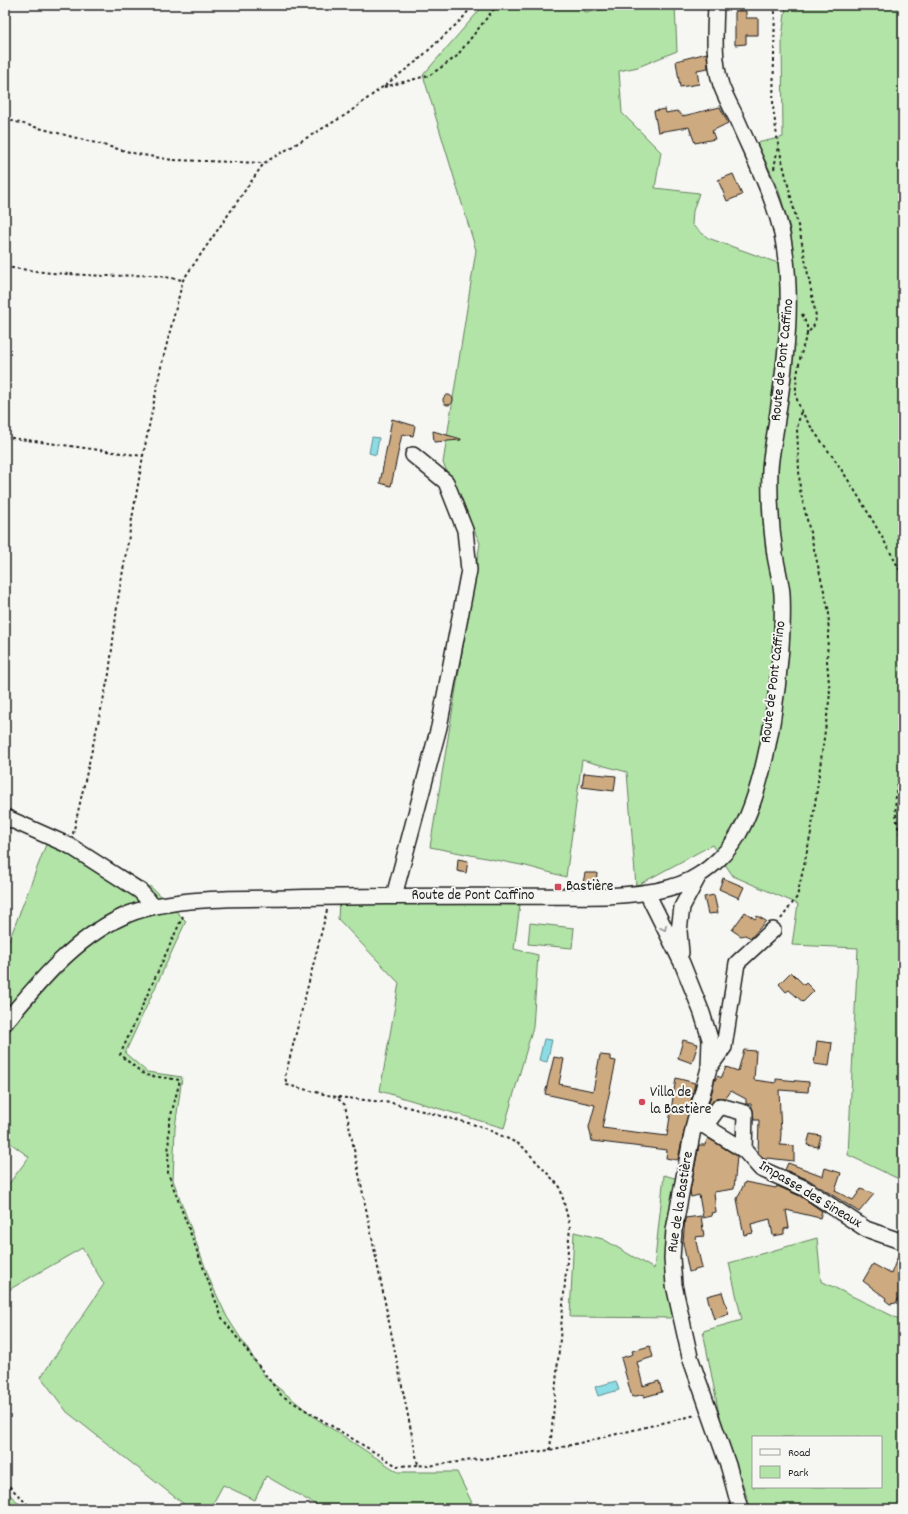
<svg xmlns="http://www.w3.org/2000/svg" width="908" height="1514" viewBox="0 0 908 1514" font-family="Dekko,sans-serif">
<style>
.green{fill:#b1e4a6;stroke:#668061;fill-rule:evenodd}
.water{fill:#8bdce4;stroke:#5f8f94}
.building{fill:#ceaa80;stroke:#1c1c1c}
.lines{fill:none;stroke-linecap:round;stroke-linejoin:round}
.minor-casing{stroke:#1c1c1c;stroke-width:18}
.path{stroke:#1c1c1c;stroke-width:2;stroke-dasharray:3 3;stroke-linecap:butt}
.minor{stroke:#f6f6f2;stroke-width:15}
.oneway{stroke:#949492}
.poi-dot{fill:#d1495b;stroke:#f6f6f2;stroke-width:1.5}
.labels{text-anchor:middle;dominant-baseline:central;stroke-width:4;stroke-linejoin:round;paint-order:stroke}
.street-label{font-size:15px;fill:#1c1c1c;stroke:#f6f6f2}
.poi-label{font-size:15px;fill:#1c1c1c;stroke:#f6f6f2;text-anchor:start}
</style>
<rect width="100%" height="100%" fill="#f6f6f2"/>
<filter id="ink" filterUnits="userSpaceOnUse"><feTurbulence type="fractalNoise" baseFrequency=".025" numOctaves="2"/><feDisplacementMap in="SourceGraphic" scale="8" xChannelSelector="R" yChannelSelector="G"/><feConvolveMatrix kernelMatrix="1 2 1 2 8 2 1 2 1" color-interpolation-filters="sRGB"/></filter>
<g filter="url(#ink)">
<!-- green -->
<path class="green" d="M484,5H585V12L651,5H675L677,51L638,67L619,71L622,113L661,152L655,188L699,193L693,211L692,225L708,238L778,263L794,260L790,228L778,188L757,143L783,137L782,38L786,5H903V1181L848,1155L858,948L792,945L798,904L733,876L712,845L636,886L627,772L582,760L566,877L526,866L430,847L480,543L443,463L476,250L423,75Z
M52,829L76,841L152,888L186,921L125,1053L147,1072L182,1077L175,1128L173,1180L211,1283L227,1317L266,1378L317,1419L398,1472H457L475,1509H323L266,1476L255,1500L223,1485L210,1509H190L67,1412L41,1377L104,1284L82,1248L5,1292V1189L29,1157L5,1139V951Z
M339,901L520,905L514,949L538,955L533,1027L504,1128L380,1091L399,983L338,919Z
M530,923L574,928L572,948L528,944Z
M664,1175L678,1179L679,1318L570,1317L574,1232L603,1239L654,1269Z
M817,1238L821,1281L903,1321V1509H751L719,1414L703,1331L742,1320L729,1263ZM753,1437H881V1487H753Z
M5,1490L25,1509H5Z"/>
<!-- water -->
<path class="water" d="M372,437L379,438L376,455L369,453Z
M544,1039L552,1040L547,1062L539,1060Z
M616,1381L619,1390L598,1396L595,1387Z"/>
<!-- building -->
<path class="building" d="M735,11H746V18H758V35H746V44L735,45Z
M707,53L708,68L697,70L699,84L680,87L676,61Z
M720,107L728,123L712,131L715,139L695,143L689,127L658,132L654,111L665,109L666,113L677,111L683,116Z
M733,174L742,195L727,201L718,180Z
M443 400a5 5 0 1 1 10 0a5 5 0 1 1-10 0Z
M392,419L415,426L413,436L402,434L391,486L380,483Z
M433,431L461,439V440L434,442Z
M584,773L616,776L614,791L582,787Z
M458,859L468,861L466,873L457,871Z
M585,873H597L596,883H583Z
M723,878L744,887L739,898L719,889Z
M714,895L718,913L708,914L704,897Z
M745,912L755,919L757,916L766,921L751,938L745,935L741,936L732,930Z
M791,972L804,985L806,983L814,991L803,1002L789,990L786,992L779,984Z
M683,1040L698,1044L692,1063L678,1058Z
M817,1041L832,1043L829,1066L814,1064Z
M744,1050L756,1051L754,1080L776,1083V1079L809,1082L808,1092L779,1090L781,1134L780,1145L794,1146V1161L767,1158L766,1160L758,1153L759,1120H754L753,1110L751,1104H746V1099L731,1091L726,1098H717L708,1107L715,1080L718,1076L721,1078L726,1067L738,1071Z
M600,1055L610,1056V1060L616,1061L602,1128L667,1136L676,1078L695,1083L678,1159L676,1160L666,1158L667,1150L592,1141L589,1127L595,1105L545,1094L554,1057L564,1059L559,1084L593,1091Z
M810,1134L821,1136L818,1147L807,1145Z
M708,1138L737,1156L734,1189L714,1192L716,1212L711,1213L712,1216L703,1218L699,1195L691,1197L690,1191L699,1145H705Z
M788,1163L823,1176L825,1168L841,1173L835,1191L853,1200L861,1189L874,1194L859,1212L809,1180L785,1170Z
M745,1182L776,1188L777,1186L800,1196L822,1211L820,1218L786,1210L789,1228L784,1229V1234L773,1236L770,1219L751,1224L753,1233L744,1235L737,1199Z
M701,1216L704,1236L695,1237L702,1268L689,1272L683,1243L685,1218Z
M900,1251H903V1292L896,1303L890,1304L885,1300L886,1298L863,1281L873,1264L891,1274Z
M722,1292L729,1314L714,1319L707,1296Z
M650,1346L653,1357L637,1362L643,1386L659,1381L662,1392L644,1397V1394L632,1397L621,1358L633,1354L632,1351Z"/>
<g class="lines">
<defs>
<path id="minor" d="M5,817L70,846L140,891L149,901L152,907
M647,893L682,963L702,1013L710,1039L709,1068L694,1124L674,1230L672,1258L674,1285L690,1357L729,1468L740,1509
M394,896L439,727L469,570L465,530L446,482L413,455
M681,953L679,931L682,907L698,877
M5,1023C38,983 74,939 122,917C166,896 239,899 288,898C395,895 501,897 607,896C636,894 674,892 699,875C712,867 727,852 735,840C769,788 785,656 782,594C781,581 777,568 775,555C771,526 769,498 770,469C771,453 775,436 777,419C786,359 794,300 783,239C775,197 753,157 736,117C731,107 725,96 721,85C713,60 715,31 716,5
M709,1068L724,1047L737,963L773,930
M694,1124L705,1126L744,1150L745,1113L720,1106L705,1126
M744,1150L761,1169L804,1188L866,1229L903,1242"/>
</defs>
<!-- minor casing -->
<use href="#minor" class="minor-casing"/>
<!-- path -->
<path class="path" d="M775,5L773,107L778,144L801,238L816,316C815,330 810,327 806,337C801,351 795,380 796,394C798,416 829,449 841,469C864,504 884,540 903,576
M384,87L430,75L456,57L497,5
M5,119L137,154L173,160L264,163
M774,169L778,146
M5,267L51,273L105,276L152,275L183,280
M802,314L807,326V335
M5,437L143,456
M903,767C893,788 893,820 903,841
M73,834L109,674L118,599L143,456L161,367L183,280L264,163L347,114L417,61L462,19L473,5
M327,910L285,1077L287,1085L336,1097L345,1105L418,1465L427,1466L550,1450L696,1415
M183,916L120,1055L145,1075L180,1080L169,1123L168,1173L222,1318L281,1395L397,1466L418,1465
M781,919L797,897L811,833L830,694L827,661L829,612L800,490L797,429L801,410
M338,1097L392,1103L483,1127L521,1145L560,1187L570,1227L550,1450
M5,1482L32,1509"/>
<!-- minor -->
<use href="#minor" class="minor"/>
</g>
<!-- one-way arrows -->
<defs><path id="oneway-chevron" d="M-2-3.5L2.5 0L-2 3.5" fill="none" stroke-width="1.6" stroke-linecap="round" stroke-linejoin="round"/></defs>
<use class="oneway" href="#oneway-chevron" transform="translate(664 928) rotate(64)"/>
</g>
<!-- markers -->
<g class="poi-dot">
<rect x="554" y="883" width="8" height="8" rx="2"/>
<circle cx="642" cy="1102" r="4"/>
</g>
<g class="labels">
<!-- street labels -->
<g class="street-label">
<text transform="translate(783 360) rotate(-84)">Route de Pont Caffino</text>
<text transform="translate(774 682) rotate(-83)">Route de Pont Caffino</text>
<text x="473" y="896">Route de Pont Caffino</text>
<text transform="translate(810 1195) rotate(31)">Impasse des Sineaux</text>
<text transform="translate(681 1202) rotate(-81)">Rue de la Bastière</text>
</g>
<!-- poi labels -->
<g class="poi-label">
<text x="566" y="887">Bastière</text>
<text x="650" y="1093">Villa de<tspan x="650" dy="17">la Bastière</tspan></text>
</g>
</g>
<!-- margin -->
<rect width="908" height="1514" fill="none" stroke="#f6f6f2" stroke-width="20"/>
<rect x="10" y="10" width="888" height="1494" fill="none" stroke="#1c1c1c" stroke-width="1.5" filter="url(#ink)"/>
<!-- legend -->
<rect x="752" y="1436" width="130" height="52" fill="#f6f6f2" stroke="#9f9f9c"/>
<rect x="760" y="1449" width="20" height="6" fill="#f6f6f2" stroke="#9f9f9c"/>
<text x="788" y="1456" font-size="12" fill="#1c1c1c">Road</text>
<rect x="760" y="1466" width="20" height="12" fill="#b1e4a6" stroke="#9f9f9c"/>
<text x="788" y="1476" font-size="12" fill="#1c1c1c">Park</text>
</svg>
